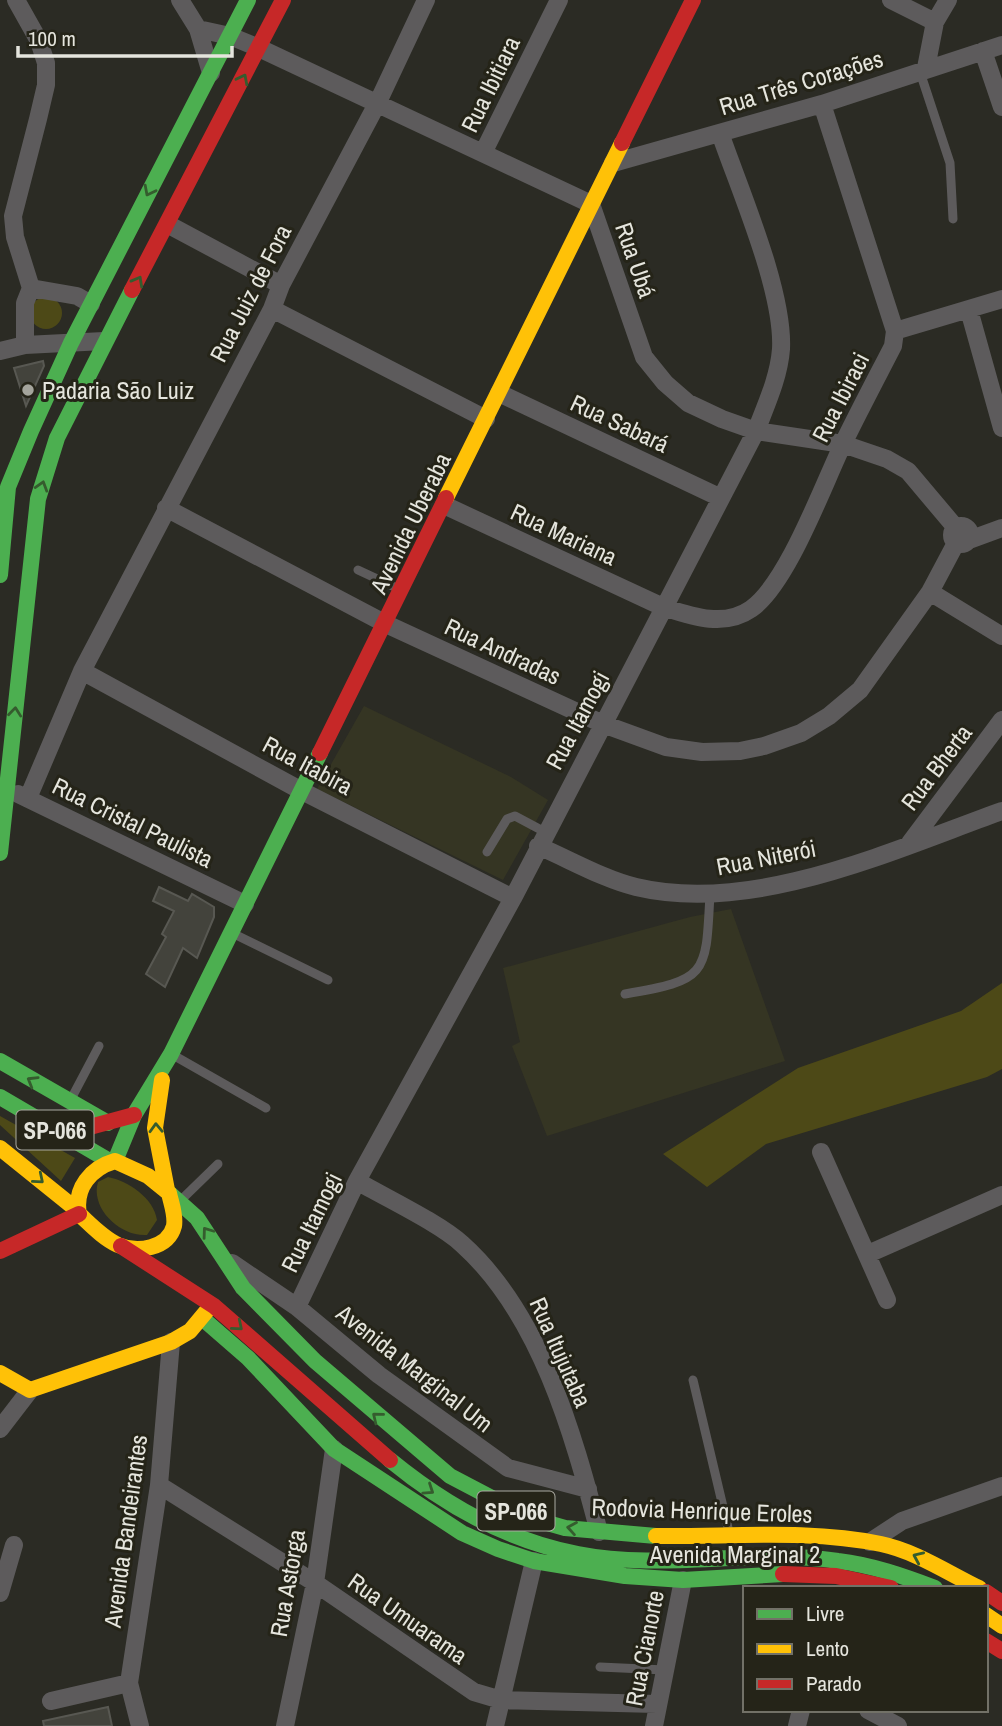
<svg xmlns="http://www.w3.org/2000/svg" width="1002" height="1726" viewBox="0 0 1002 1726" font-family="'Archivo Narrow',sans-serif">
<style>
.built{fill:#353523}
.green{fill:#4d4917}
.building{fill:#43433c;stroke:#585852;stroke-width:2}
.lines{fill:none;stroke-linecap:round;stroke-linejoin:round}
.lane{stroke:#5d5b5c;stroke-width:9}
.street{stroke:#5d5b5c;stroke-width:18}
.fast{stroke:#4caf50;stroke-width:16}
.slow{stroke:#ffc107;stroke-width:16}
.jam{stroke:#c62828;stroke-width:16}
.oneway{stroke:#355c2e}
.poi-dot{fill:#a4a49c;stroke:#252418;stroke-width:2.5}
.labels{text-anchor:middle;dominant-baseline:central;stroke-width:6;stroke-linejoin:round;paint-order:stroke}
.shield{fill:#252418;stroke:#ababa2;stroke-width:2}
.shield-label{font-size:23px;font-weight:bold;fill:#e5e5dd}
.street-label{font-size:24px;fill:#e5e5dd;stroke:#252418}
.poi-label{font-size:24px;fill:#e5e5dd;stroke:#252418;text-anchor:start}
</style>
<rect width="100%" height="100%" fill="#2b2b24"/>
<!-- built -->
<path class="built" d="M364,706L511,777L548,800L503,880L317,789Z
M731,909L785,1061L547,1136L512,1046L520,1042L503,968L690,917Z"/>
<!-- green -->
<path class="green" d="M30 313a16 16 0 1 1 32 0a16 16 0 1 1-32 0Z
M1002,983V1069L987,1077L766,1144L707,1187L663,1154L798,1068L961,1011Z
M0,1116L75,1158L61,1181L0,1125Z
M108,1177C128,1181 154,1198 157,1220L147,1235C120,1237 90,1208 98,1182Z"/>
<!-- building -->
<path class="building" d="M43,361L44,366L26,406L14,368Z
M159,887L188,901L192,894L214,907V917L197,958L183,948L165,987L146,974L166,937L162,934L174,911L153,901Z
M108,1707L112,1726H44L43,1721Z"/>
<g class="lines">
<!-- lane -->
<path class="lane" d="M920,72L950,163L953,219
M358,570L401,590
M487,852L507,819L515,816L545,832
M232,933L328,980
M625,994C708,980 706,975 710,893
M173,1055L266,1108
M70,1101L99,1046
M181,1200L218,1164
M693,1380L729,1532
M600,1667L665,1670"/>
<!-- street -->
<path class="street" d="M16,0L39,41L46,63V85L38,119L13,216L15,237L31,288L25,303V345
M180,0L198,29L211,73
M891,0L935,22
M198,29L230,36L259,48L591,204L644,357L665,383L688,403L722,419L756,431L843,444L887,459L908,471L956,528
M983,51L1002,107
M926,68L935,22L948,0
M484,151L559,0
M613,163L822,104L1002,45
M169,225L281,285
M31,288L77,296L91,304
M272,309L486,419
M969,310L1002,428
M895,331L1002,299
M0,351L25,345L104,341
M499,393L721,498
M444,505L663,607C691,616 724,628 751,609C787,584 822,488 842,446C858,413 876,379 893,346L895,331L822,104
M166,508L386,624L603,724L666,747L702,752L740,751L764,746L801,733L829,716L860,690L930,592L956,543
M952 535a9 9 0 1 1 18 0a9 9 0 1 1-18 0Z
M969,540L1002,528
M930,592L1002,636
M82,671L300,790L513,898
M18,794L245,904
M28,798L82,671L272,309L281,285L378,102L426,0
M910,843L1002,720
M538,846C569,859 603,879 636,887C754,915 893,850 1002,811
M821,1152L887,1300
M357,1181C386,1198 439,1223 462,1244C540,1314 573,1433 599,1532
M868,1254L1002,1195
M232,1263L297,1307L379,1375L508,1468L588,1489
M297,1307L357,1181L513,898L756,431C766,405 779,377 781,349C784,291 740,191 720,133
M0,1429L30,1390
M159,1485L315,1583L474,1692L501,1700L657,1704
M870,1542L902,1521L1002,1486
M0,1593L14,1545
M51,1701L129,1683
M868,1710L898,1726
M140,1726L129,1683L159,1485L171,1342
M285,1726L315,1583L334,1449
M495,1726L534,1561
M654,1726L683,1580
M797,1726L801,1710"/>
<!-- fast -->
<path class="fast" d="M0,575L8,487L31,431L71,343L248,0
M0,853L38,499L57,438L132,290
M0,1061L108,1123
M0,1097L111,1162
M115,1161L134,1115L171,1054L320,753
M169,1193L197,1218L243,1288L315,1361L450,1476L530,1518L565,1528L656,1536
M202,1318L248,1358L334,1449L462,1533L498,1549L534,1561L625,1576L683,1580L783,1574
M390,1460C445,1505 508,1541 578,1554C664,1571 752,1548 838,1561C872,1565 903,1576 935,1588"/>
<!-- slow -->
<path class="slow" d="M446,498L622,143
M162,1080L155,1128L167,1190
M0,1148L77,1210
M115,1161L148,1176L169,1193C171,1203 176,1215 174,1226C168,1249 137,1253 118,1245C103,1238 91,1225 79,1214C74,1188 91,1168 115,1161Z
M0,1373L30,1390L171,1342L190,1331L210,1307
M656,1536C730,1537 809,1529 881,1544C915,1551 948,1573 979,1588
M986,1615L1002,1626"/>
<!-- jam -->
<path class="jam" d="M622,143L693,0
M132,290L283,0
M320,753L446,498
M64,1134L134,1115
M121,1246L214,1306L390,1460
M0,1251L79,1214
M783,1574L836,1576L891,1588
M986,1592L1002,1603
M986,1641L1002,1651"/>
</g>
<!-- one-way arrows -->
<defs><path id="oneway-chevron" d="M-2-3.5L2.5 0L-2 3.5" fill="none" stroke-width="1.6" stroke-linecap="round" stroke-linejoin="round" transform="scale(1.75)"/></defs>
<g class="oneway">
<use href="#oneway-chevron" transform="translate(243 79) rotate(-63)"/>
<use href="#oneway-chevron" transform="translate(149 191) rotate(117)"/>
<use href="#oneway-chevron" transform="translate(138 281) rotate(-61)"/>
<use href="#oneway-chevron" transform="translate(42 486) rotate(-73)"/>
<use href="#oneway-chevron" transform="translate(15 712) rotate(-84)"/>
<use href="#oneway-chevron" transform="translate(32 1081) rotate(-149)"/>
<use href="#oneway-chevron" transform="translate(156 1128) rotate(-92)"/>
<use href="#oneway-chevron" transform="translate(39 1179) rotate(40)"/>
<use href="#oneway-chevron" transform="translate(207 1232) rotate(-126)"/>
<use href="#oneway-chevron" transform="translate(238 1326) rotate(40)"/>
<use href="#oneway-chevron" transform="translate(377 1417) rotate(-141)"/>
<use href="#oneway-chevron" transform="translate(429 1490) rotate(34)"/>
<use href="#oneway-chevron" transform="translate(572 1528) rotate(-170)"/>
<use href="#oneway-chevron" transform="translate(918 1557) rotate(-156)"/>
</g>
<!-- markers -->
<circle class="poi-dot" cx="28" cy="390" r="7"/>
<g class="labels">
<!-- shield labels -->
<g class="shield">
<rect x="16.5" y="1110.5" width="77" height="39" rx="5"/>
<rect x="477.5" y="1491.5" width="77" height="39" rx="5"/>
</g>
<g class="shield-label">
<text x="55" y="1130">SP-066</text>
<text x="516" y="1511">SP-066</text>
</g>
<!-- street labels -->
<g class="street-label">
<text transform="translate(801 82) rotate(-17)">Rua Três Corações</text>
<text transform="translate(490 84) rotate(-64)">Rua Ibitiara</text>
<text transform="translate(636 260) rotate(71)">Rua Ubá</text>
<text transform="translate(250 293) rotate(-63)">Rua Juiz de Fora</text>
<text transform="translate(840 397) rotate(-63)">Rua Ibiraci</text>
<text transform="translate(620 423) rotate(25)">Rua Sabará</text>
<text transform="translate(410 523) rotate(-64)">Avenida Uberaba</text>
<text transform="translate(564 534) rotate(25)">Rua Mariana</text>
<text transform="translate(503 651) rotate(25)">Rua Andradas</text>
<text transform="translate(577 720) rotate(-62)">Rua Itamogi</text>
<text transform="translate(308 765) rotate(28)">Rua Itabira</text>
<text transform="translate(936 767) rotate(-53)">Rua Bherta</text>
<text transform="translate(133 822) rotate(26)">Rua Cristal Paulista</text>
<text transform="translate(766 857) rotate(-11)">Rua Niterói</text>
<text transform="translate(311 1222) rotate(-64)">Rua Itamogi</text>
<text transform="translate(561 1352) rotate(66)">Rua Itujutaba</text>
<text transform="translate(415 1368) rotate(38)">Avenida Marginal Um</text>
<text transform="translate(702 1510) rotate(2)">Rodovia Henrique Eroles</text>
<text transform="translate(125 1531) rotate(-82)">Avenida Bandeirantes</text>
<text x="735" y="1554">Avenida Marginal 2</text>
<text transform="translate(287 1583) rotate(-80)">Rua Astorga</text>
<text transform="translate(408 1618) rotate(35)">Rua Umuarama</text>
<text transform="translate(644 1648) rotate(-79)">Rua Cianorte</text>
</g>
<!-- poi labels -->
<g class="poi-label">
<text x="42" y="390">Padaria São Luiz</text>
</g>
</g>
<!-- legend -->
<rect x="743" y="1586" width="245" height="126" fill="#252418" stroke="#727167" stroke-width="2"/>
<rect x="757" y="1609" width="35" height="10" fill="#4caf50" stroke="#727167" stroke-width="2"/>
<text x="806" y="1621" font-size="21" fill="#e5e5dd">Livre</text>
<rect x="757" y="1644" width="35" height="10" fill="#ffc107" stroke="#727167" stroke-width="2"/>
<text x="806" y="1656" font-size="21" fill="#e5e5dd">Lento</text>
<rect x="757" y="1679" width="35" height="10" fill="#c62828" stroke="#727167" stroke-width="2"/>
<text x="806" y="1691" font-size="21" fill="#e5e5dd">Parado</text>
<!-- scale -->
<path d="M18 46v10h214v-10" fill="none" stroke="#e5e5dd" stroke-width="3.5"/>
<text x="28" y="46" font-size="21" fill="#e5e5dd" stroke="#252418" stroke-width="5" paint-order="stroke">100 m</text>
</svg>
